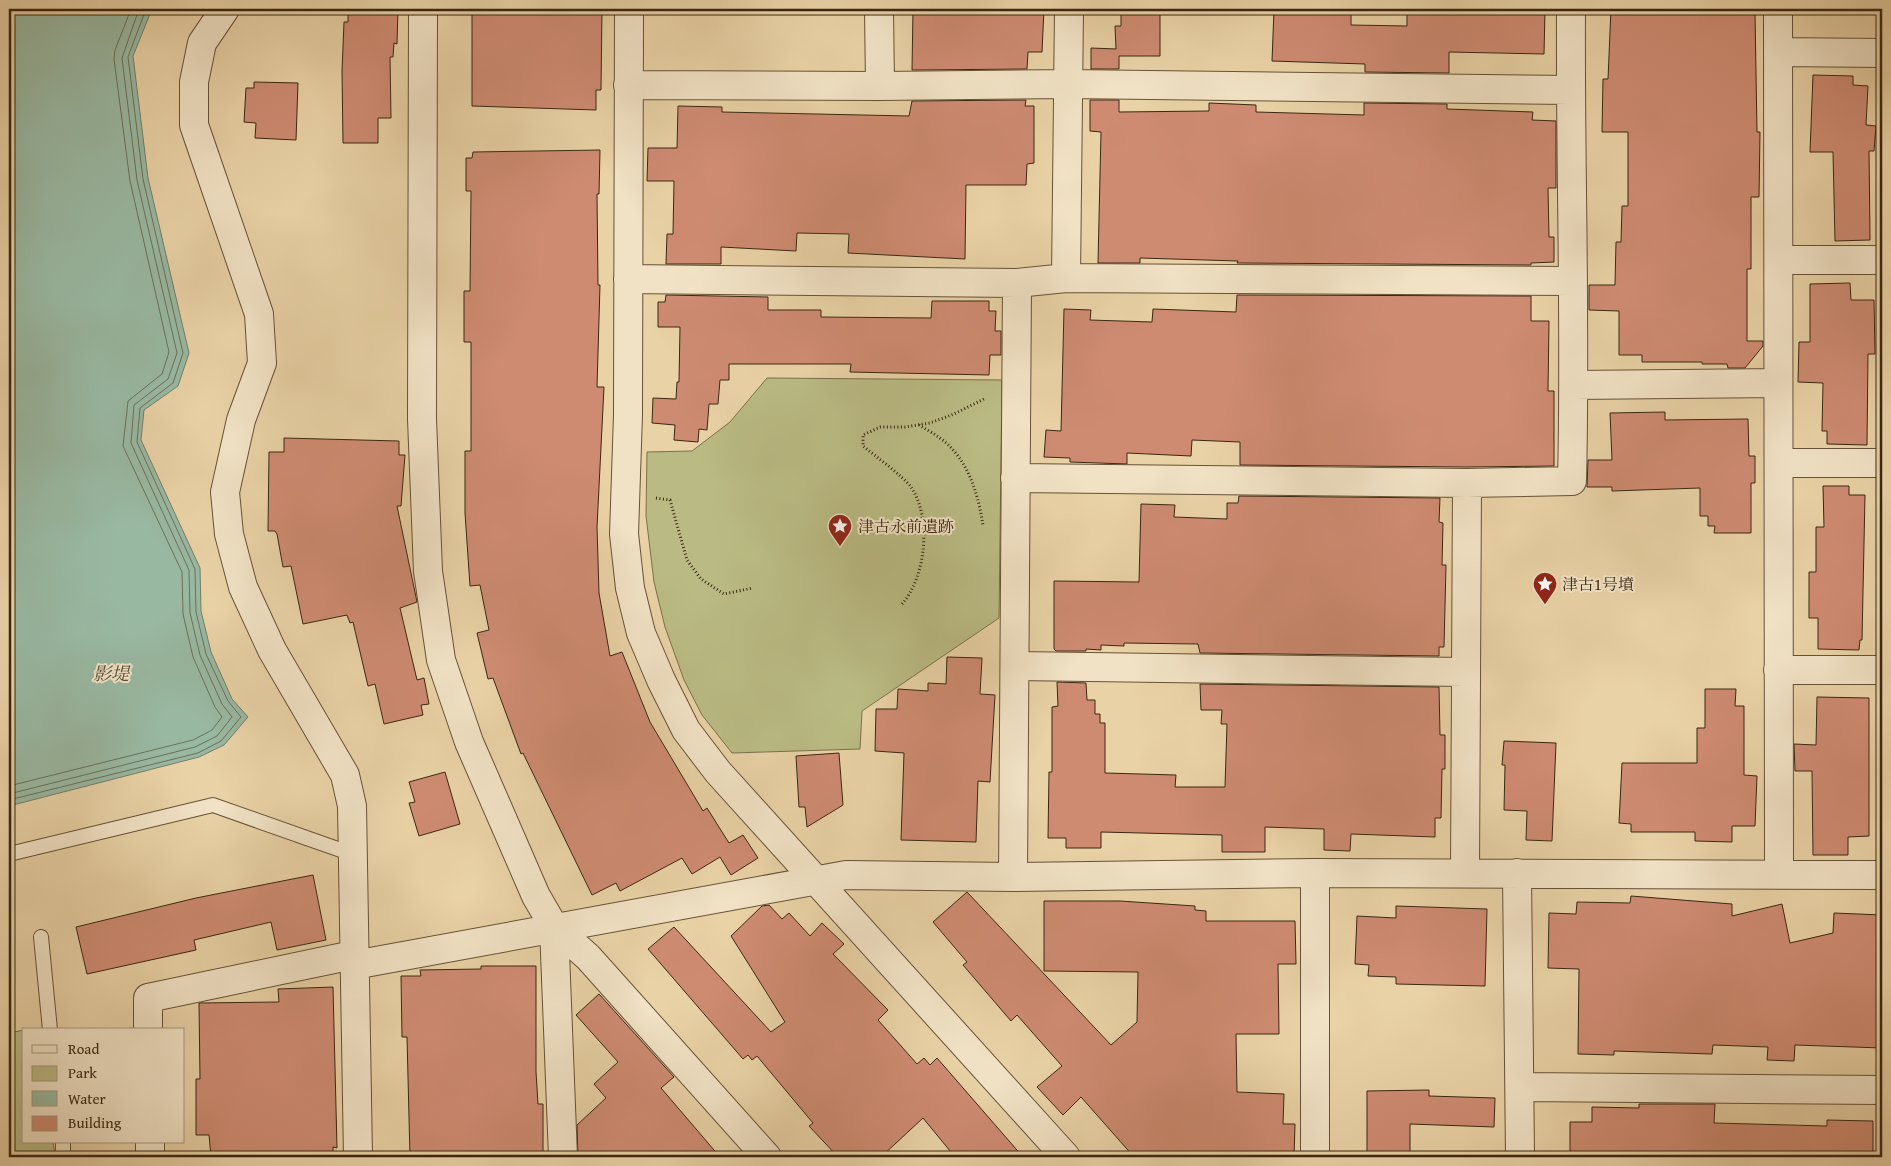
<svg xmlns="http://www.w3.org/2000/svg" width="1891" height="1166" viewBox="0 0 1891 1166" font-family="'Gentium Book Plus','Noto Serif JP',serif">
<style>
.green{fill:#babb84;stroke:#7a714a}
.water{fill:#99b8a2;stroke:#737e68}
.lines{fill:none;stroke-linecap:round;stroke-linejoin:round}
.shore{stroke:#6a7059;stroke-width:1}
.building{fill:#ce8b72;stroke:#3a2710}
.lane-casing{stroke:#665236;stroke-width:16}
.street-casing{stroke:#665236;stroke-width:30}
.path{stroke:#3a2710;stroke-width:3;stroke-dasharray:1 2.5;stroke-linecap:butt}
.lane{stroke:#f1e2c5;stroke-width:14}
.street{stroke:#f1e2c5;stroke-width:28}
.labels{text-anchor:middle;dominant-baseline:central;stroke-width:4;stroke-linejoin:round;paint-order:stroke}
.poi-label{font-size:16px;fill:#3a2710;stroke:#f1e2c5;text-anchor:start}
.water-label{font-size:18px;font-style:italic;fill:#524b34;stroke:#f1e2c5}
</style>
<rect width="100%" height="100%" fill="#e9d2a6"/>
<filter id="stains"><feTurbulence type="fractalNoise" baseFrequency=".004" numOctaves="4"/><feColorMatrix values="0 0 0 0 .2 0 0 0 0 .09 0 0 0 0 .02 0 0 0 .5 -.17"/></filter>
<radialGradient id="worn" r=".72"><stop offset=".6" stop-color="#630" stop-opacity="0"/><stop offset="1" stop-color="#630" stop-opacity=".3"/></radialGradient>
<!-- green -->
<path class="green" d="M767,378L1002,380L999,618L862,711L860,749L732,753L702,715L684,680L665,627L654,582L646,516L647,452L692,451L730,422Z
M24,1030V1142H53L55,1157H9V1033Z"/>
<!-- water -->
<path class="water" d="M9,9H152L133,56L148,178L189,353L178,386L144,410L141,440L200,568L201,611L211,652L232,699L248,717L224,745L199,757L9,806Z"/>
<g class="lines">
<!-- shore -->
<path class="shore" d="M9,786L193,740L212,730L222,717L215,707L193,657L183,614L182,572L123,446L128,401L162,374L169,352L130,181L114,59L115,50L131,9
M9,794L195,747L217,736L232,717L222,704L200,655L190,613L189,570L131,443L134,405L168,379L177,353L137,180L122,58L139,9
M9,800L198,753L221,741L241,717L228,701L206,654L196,612L195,569L137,442L140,408L173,383L183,353L143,179L128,57L146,9"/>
</g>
<!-- building -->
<path class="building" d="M348,9H398L397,44L394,43L393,57H390L391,118H378V143H343L342,71L344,22H348Z
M472,9H602L601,90H596V110L472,106Z
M913,9H1044L1042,52H1028L1027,69L912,70Z
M1121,9H1160V56H1119V69H1091V48L1116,49L1115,26H1121Z
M1303,9H1351V25L1407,26V9H1545L1544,54L1449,52V73L1365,72V64L1272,61L1274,10L1303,11Z
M1611,9H1750V13H1755L1757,132H1760L1759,197H1751V269H1747V341H1763V346L1745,368H1728L1727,364H1702V362H1642V355H1619V311L1589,310V285H1615L1616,242H1621L1622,206H1628V132H1602L1603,79H1608Z
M1813,75L1853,76V85L1868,86L1866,125L1876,126L1874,151H1869L1870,240L1835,241L1833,152H1810Z
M254,82L298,83L296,140L255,138L256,123L244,122L246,88H254Z
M1026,100L1025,106H1034V163L1027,164L1026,185H966L965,259L848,253L849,234L797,233L796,251L721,247V264H666L667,234H673L674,181H647L648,148H677L678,106L722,107V112L909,116L912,101Z
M1090,100H1119V112L1209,111V103L1256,105V112L1364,115V103L1447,104V109L1533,112L1532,120L1556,121V188H1548L1549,237H1554V262L1531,263V265L1237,263L1238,261L1140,258V263H1098L1101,132L1090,131Z
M600,150L599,194H597L598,285H600L597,387H604L597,527L599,593L610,656L622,652L650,722L703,811L707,808L729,843L743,835L758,858L731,875L720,857L692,874L682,858L620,891L616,883L592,895L523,753L521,754L493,678L488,679L477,633L489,630L480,585L470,586L465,513V451H471V342H464V291H470L471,191H466V158H472L473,152Z
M1850,283L1851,300H1874L1875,354H1868L1867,445L1827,444V431H1822L1823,383L1798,382L1799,342H1810V284Z
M666,295L768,297V310H821V317L931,318L932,301H989V311H996L995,331H1001V355H990L989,375L850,372L851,364H729V380H720L718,404H709L707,430L699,429L698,442L674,440L675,425L652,423L653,398L676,399L677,382H679L680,327H658V302H665Z
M1237,295L1531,296V321H1549L1548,391H1554V466L1467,467L1240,465V442L1192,440L1191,456L1127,453V464L1070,462V458L1044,457L1046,430L1061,431L1064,309L1091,310L1090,320L1152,322L1153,309L1236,312Z
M1665,412V420L1748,419L1749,456H1755V483H1751V533H1714L1715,526H1708V516H1700V488L1612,491V487H1587L1588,460H1612L1610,413Z
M284,438L399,441V455H405L401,506H397L417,602L400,608L417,680L424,678L429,704L421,705L423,715L384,724L375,684L368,686L353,622L350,623L347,615L303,624L291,566L283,567L277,534L275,531H268L269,452H284Z
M1823,486H1849V495H1865L1862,640H1860L1859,650L1818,649V618H1809V572H1816V527H1824Z
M1239,496L1440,498L1439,522L1443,523L1442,565H1446L1444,647H1439V656L1200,653L1198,644L1124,643V646L1101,645V650L1086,649V651H1056L1054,649V581L1139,582L1141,504L1175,505L1174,517L1227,519V503H1238Z
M947,657L982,658L980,694L995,695L990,782L978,781L976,842L901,840L904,753L875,751L876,709H897L898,689L928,691V683L946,684Z
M1057,682L1086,683L1087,700H1095V714H1100V723H1105V773L1176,775L1175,787H1225L1227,724H1221L1222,710H1201L1200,684L1439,687L1440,735H1445V769H1442L1441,818H1435V837L1351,834L1350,851L1324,850V829L1265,827V852H1222V835L1101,832V848H1066V838H1048L1049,772H1052V707L1058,706Z
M1705,689H1736L1735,706H1744V775L1757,776L1755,826H1732V842L1695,841V832H1631V824L1619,823L1622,763H1697V728H1705Z
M1817,697L1869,698V836L1848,837V855H1813L1812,771H1795L1794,744L1816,745Z
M1504,741L1556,743L1552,841L1526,840L1527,811L1504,810L1505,765H1502Z
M839,753L843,805L807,827L805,807H799L796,756Z
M445,772L460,824L419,836L409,803L415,802L409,782Z
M313,875L326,940L277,950L271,922L194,940L196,950L87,974L76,927L196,898Z
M967,892L1111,1045L1137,1022L1138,972L1044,971V901H1120L1195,906V910L1206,911V921H1295L1296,964H1278L1279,1034H1236L1237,1092L1284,1094L1283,1124H1295L1294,1157H1134L1081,1097L1063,1115L1037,1087L1062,1066L1017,1015L1011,1021L963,965L967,962L933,922Z
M1631,896L1732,904V916L1782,904L1790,943L1833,933L1834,913L1882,915V1048L1795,1045L1794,1061L1767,1060L1768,1047L1713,1045L1712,1054L1614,1051V1055L1578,1054L1579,969L1548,968L1549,913L1576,914L1577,902L1630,903Z
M769,905L782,919L789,913L810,936L822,923L844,944L833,954L888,1010L878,1020L917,1064L924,1058L930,1065L937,1058L1023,1157H955L923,1118L881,1157H838L809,1126L813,1123L757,1056L752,1060L748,1055L743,1059L648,949L674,927L771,1032L785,1022L731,936L762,906Z
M1396,906L1487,909L1485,986L1396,984V977L1368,976L1369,965L1355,964L1357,916L1396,918Z
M481,966H536V1072L538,1104H543V1157L547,1153V1157H410L407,1037H402L401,976H421L420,970L481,969Z
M333,987L337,1148L333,1147V1157H211L209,1135H196V1079H200L199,1003L279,1002L278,989Z
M599,994L674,1077L661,1088L720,1157H578L577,1125L606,1098L594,1084L618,1062L576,1015Z
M1429,1090V1096L1495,1098L1494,1127L1410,1124V1157H1367V1091Z
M1639,1104H1715L1714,1123L1827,1126V1120L1873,1121V1157H1570V1122H1592V1107L1639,1108Z"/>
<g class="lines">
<defs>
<path id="lane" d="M9,854L213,805L352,854
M41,937L50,1030
M63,1142V1157"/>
<path id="street" d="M225,9L202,43L194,82V125L259,314L262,363L241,420L225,492L229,534L243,587L272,650L345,775L352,806L358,1157
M423,9L422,419L428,571L441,660L469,742L536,896L554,927L588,957L767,1157
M629,9L628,415L624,534L630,588L641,633L661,680L686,730L718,772L1066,1157
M879,9L880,86
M1778,9L1779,873
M1778,52L1882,53
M628,85L880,86L1069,84L1571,90
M1779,260H1882
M1066,278L1069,9
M628,279L1017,283L1066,278L1572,281
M1574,385L1778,383
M1779,463H1882
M1015,478L1467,483L1572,481C1576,324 1570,166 1571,9
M1016,666L1465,672
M1778,670H1882
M1465,873L1467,483
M1517,873L1520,1157
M1013,877L1017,283
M554,927L563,1157
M354,965L846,875L1013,877L1315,873L1882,875
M148,1030V998L353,955
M1520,1087L1882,1090
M150,1142V1157
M1315,1157V873"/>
</defs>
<!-- lane casing -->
<use href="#lane" class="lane-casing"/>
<!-- street casing -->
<use href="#street" class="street-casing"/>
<!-- path -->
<path class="path" d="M919,425C927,430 937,435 945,442C969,462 979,497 983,526
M656,498L670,500L687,560L701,579L724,594L753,588
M902,604C926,577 932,518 911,487C903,476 875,456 863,446V435L880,427H905L930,423L954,414L986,398"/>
<!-- lane -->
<use href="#lane" class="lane"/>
<!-- street -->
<use href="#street" class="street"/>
</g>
<!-- icons -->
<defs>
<symbol id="sight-pin" viewBox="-11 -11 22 30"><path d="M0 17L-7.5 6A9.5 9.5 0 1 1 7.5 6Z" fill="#8f2418" stroke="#f1e2c5"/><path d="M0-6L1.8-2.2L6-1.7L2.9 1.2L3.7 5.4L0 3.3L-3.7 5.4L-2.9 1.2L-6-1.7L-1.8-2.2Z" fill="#fff"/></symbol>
</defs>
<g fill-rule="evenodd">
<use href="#sight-pin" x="826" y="512" width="28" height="38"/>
<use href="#sight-pin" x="1531" y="570" width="28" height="38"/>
</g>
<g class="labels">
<!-- poi labels -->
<g class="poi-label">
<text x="858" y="526">津古永前遺跡</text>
<text x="1562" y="584">津古1号墳</text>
</g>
<!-- water labels -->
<g class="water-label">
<text x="111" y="673">影堤</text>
</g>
</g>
<!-- margin -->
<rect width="1891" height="1166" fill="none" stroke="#e9d2a6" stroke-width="30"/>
<rect x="10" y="10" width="1871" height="1146" fill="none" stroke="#3a2710" stroke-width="2.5"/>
<rect x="15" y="15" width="1861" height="1136" fill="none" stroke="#3a2710"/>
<!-- legend -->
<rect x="22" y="1028" width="162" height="115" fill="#f1e2c5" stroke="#a8977d"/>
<rect x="32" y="1045" width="25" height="8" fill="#f1e2c5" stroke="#a8977d"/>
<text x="68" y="1054" font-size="15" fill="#3a2710">Road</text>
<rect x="32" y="1066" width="25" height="15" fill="#babb84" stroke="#a8977d"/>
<text x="68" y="1078" font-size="15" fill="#3a2710">Park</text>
<rect x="32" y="1091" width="25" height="15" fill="#99b8a2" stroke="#a8977d"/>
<text x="68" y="1104" font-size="15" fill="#3a2710">Water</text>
<rect x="32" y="1116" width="25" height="15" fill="#ce8b72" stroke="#a8977d"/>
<text x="68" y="1128" font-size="15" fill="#3a2710">Building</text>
<rect width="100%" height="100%" filter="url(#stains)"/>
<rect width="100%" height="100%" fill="url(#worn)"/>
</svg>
